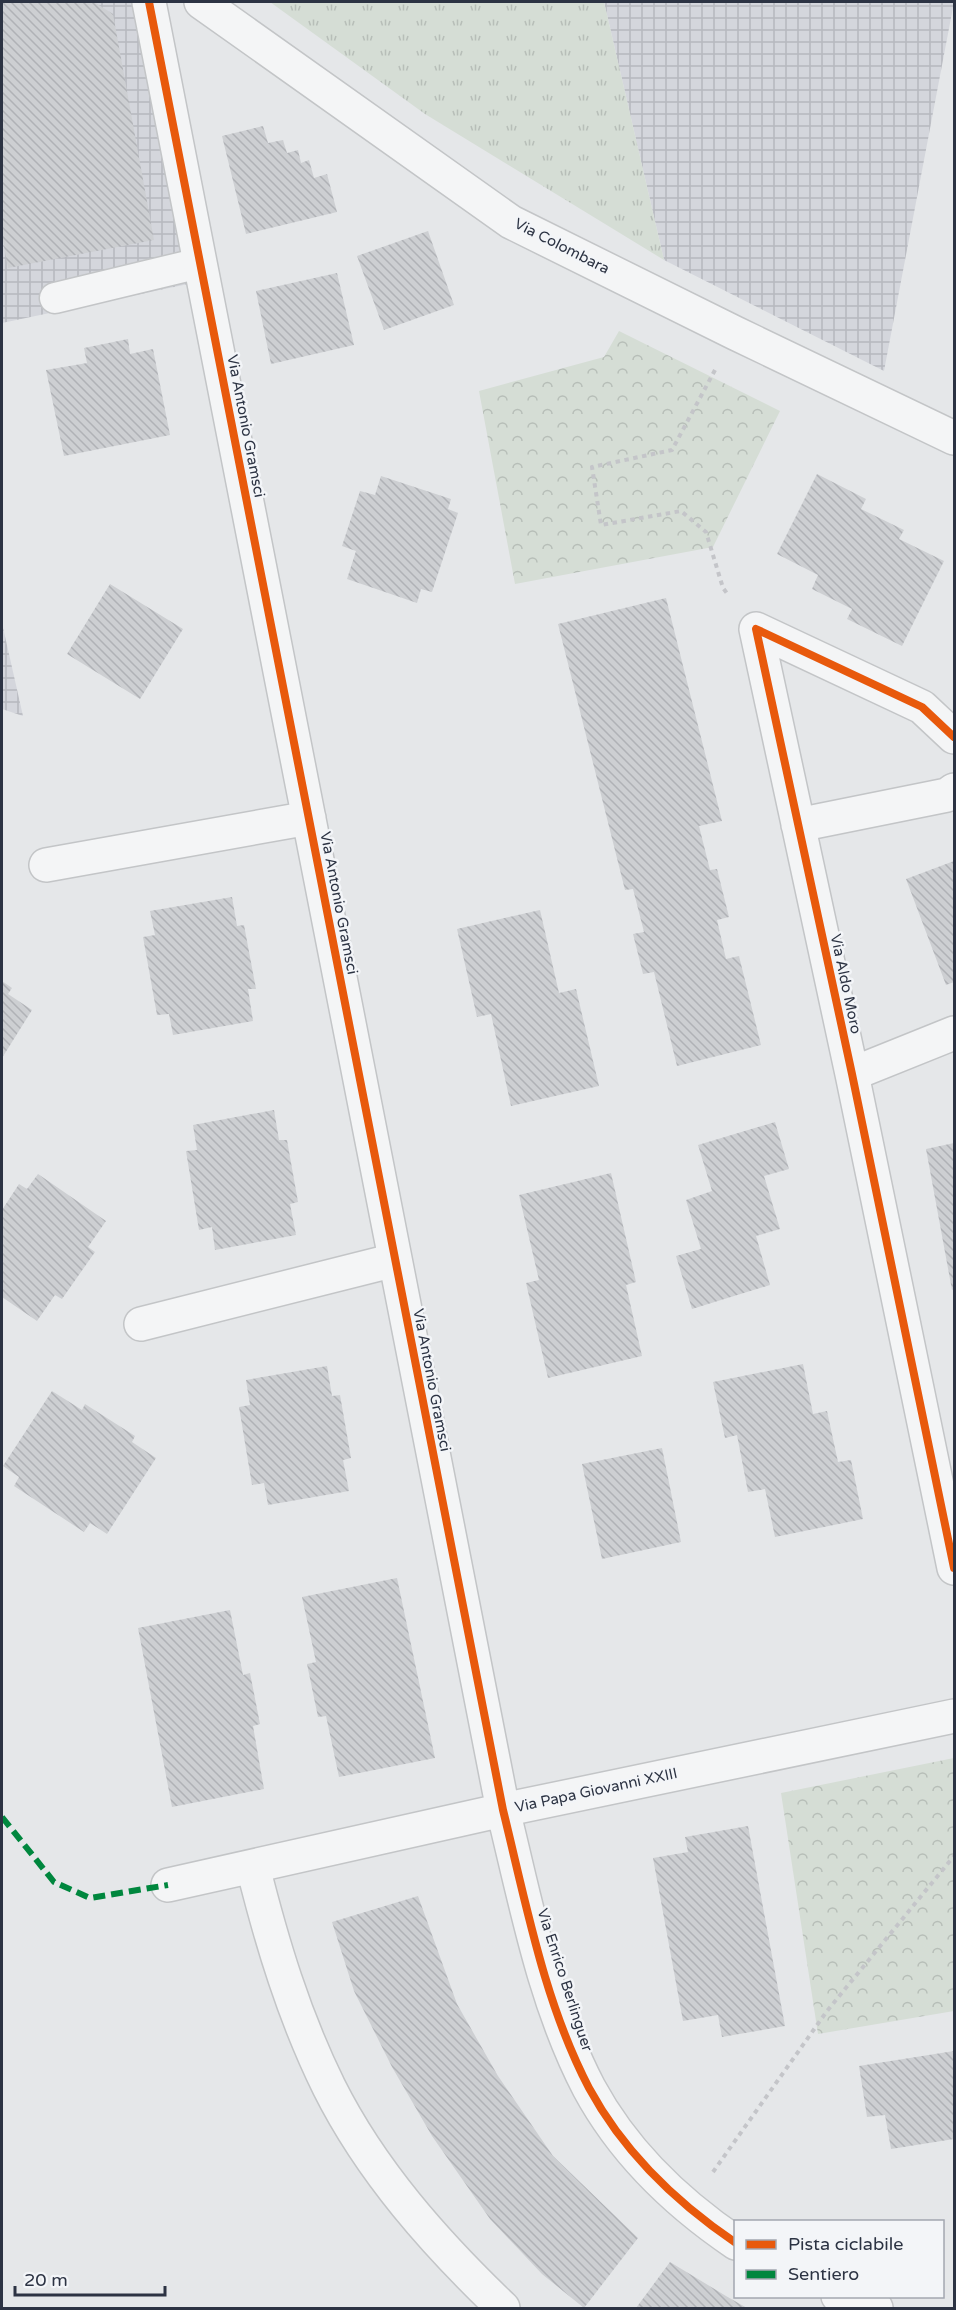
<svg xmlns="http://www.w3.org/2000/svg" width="956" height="2310" viewBox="0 0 956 2310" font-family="'Varela Round',sans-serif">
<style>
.industrial{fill:url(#industrial-grid)}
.grass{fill:url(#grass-tufts)}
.park{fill:url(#park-crowns)}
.building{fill:url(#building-back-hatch)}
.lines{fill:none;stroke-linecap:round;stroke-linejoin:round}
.service-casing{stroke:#c3c5c7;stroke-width:33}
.minor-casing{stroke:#c3c5c7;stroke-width:36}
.path{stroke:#c4c5c9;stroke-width:4;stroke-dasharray:4.5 4.5;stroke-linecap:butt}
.service{stroke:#f4f5f6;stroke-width:30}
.minor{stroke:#f4f5f6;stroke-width:33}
.quiet{stroke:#00873e;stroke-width:6;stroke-dasharray:12 6;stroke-linecap:butt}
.cycleway-casing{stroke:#f3f5f8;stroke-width:11}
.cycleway{stroke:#e8590c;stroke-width:8}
.labels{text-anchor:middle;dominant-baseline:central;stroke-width:5;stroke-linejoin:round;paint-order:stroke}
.street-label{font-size:15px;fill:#2c3343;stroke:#f3f5f8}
</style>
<defs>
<pattern id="industrial-grid" width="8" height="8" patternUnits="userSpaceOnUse" patternTransform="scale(1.5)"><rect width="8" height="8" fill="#d4d6dc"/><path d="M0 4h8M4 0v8" fill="none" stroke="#b6b8be"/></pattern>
<pattern id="grass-tufts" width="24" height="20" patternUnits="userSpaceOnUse" patternTransform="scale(1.5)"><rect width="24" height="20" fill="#d5ddd5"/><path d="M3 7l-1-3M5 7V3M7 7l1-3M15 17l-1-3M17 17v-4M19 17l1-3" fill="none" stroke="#b7beb8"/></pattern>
<pattern id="park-crowns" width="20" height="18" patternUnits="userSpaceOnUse" patternTransform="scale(1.5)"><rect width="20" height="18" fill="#d5ddd5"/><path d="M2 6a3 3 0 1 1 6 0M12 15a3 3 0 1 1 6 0" fill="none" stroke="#b7beb8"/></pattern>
<pattern id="building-back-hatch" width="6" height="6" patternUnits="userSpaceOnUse" patternTransform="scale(1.5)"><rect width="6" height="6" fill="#cdcfd2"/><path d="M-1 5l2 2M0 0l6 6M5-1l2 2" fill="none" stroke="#b0b2b6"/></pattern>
</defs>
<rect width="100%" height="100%" fill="#e5e7e9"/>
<!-- industrial -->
<path class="industrial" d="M2,2H135L193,283L2,323Z
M604,2H954L884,371L664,260Z
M2,623L23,716L2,709Z"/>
<!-- grass -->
<path class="grass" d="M270,2H604L664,260L425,114Z"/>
<!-- park -->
<path class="park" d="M619,331L780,411L713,547L515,584L479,391L604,357Z
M954,1758V2011L818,2034L781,1793Z"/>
<!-- building -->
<path class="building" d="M2,2H94L113,14L154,240L8,268L2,236Z
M263,126L268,143L283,140L287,153L298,150L301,163L309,160L314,178L327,174L337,212L246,234L222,136Z
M428,231L454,305L384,330L357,256Z
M337,273L354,345L271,364L256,291Z
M128,339L130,354L153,349L170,435L64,456L46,370L87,363L84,348Z
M817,474L866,499L861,509L904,530L899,539L944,561L902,646L847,619L852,609L812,589L818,575L777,554Z
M381,476L451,499L448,509L458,513L432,592L421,589L417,603L347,579L356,551L342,546L360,491L375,495Z
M110,584L183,629L140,699L67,654Z
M666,598L722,821L699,826L710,870L717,869L729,917L717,920L726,959L739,956L761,1045L677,1066L654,972L643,974L633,934L644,932L633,889L625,890L558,624Z
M954,861V982L946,985L906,879Z
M232,897L237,926L244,925L256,989H248L253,1021L173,1035L169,1014L157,1015L143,937L155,935L150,911Z
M540,910L559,993L576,989L599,1086L511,1106L491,1014L477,1017L457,929Z
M2,981L12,988L8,994L32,1010L2,1058Z
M274,1110L279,1140H287L298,1202L290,1204L296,1235L215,1250L212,1227L199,1230L186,1151L197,1150L193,1125Z
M775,1122L789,1169L764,1176L780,1229L756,1236L770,1285L692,1309L676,1256L701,1249L686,1200L712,1191L698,1145Z
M954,1143V1289L952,1290L926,1149Z
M611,1173L636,1282L626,1285L642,1356L548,1378L526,1283L539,1280L519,1195Z
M38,1174L106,1221L88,1247L95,1252L62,1299L55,1295L37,1321L2,1297V1210L19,1184L27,1189Z
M803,1364L813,1414L827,1411L838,1462L851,1460L863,1519L775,1537L765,1489L748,1492L737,1435L725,1438L713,1382Z
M327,1366L332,1396L340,1395L351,1458L343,1460L349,1491L268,1505L264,1483L252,1485L239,1407L250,1405L246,1380Z
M52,1391L82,1410L85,1404L135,1436L132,1442L156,1458L107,1534L90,1523L84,1532L14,1486L19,1477L3,1466Z
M662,1448L681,1542L602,1559L582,1464Z
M397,1578L435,1758L339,1777L326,1716L318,1717L307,1664L316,1662L302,1597Z
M230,1610L243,1675L250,1673L260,1724L253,1726L264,1789L172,1807L138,1628Z
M748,1826L785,2026L722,2037L718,2015L683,2021L653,1858L688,1852L685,1837Z
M418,1896L457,2004L498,2076L553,2156L638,2238L584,2308L542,2274L490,2219L432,2136L392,2067L354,1991L332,1922Z
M954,2051V2139L891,2149L885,2115L867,2117L859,2066Z
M670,2262L726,2296L747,2308H636Z"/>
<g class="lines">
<defs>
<path id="service" d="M55,298L200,263"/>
<path id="minor" d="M149,2L503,1810C526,1903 544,2002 589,2088C623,2151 677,2203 736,2243
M201,2L511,222L735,333L954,438
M954,737L922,707L756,629L852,1074L954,1568
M798,825L947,795L954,790
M46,865L309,818
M852,1074L954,1033
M141,1324L395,1260
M253,1867C272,1943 294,2016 329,2087C371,2171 435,2243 503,2308
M168,1885L503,1810L954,1716
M838,2296L876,2308"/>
</defs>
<!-- service casing -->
<use href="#service" class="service-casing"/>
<!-- minor casing -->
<use href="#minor" class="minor-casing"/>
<!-- path -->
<path class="path" d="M715,370L672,450L592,467L601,525L681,511L706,532L723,588L729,596
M713,2172L827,2011L954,1856"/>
<!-- service -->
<use href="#service" class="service"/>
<!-- minor -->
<use href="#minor" class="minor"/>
<!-- quiet -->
<path class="quiet" d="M2,1817L54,1882L90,1898L168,1885"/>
<defs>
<path id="cycleway" d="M149,2L503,1810C526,1903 544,2002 589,2088C623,2151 677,2203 736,2243
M954,737L922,707L756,629L852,1074L954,1568"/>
</defs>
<!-- cycleway casing -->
<use href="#cycleway" class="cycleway-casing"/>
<!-- cycleway -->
<use href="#cycleway" class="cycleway"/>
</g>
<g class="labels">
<!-- street labels -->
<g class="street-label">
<text transform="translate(562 246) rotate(27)">Via Colombara</text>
<text transform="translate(246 426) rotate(79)">Via Antonio Gramsci</text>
<text transform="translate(339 903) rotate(79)">Via Antonio Gramsci</text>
<text transform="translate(846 984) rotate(78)">Via Aldo Moro</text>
<text transform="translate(432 1380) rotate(79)">Via Antonio Gramsci</text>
<text transform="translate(596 1790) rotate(-12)">Via Papa Giovanni XXIII</text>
<text transform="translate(565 1980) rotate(72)">Via Enrico Berlinguer</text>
</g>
</g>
<!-- border -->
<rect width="956" height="2310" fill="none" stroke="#2c3343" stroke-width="6"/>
<!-- legend -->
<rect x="734" y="2220" width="210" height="78" fill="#f3f5f8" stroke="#a3a7b0" stroke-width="1.5"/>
<rect x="746" y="2240" width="30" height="9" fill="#e8590c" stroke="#a3a7b0" stroke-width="1.5"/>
<text x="788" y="2250" font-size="18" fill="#2c3343">Pista ciclabile</text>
<rect x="746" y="2270" width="30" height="9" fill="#00873e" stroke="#a3a7b0" stroke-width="1.5"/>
<text x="788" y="2280" font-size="18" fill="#2c3343">Sentiero</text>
<!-- scale -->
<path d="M15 2286v9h150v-9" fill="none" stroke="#2c3343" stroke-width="3"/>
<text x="24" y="2286" font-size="18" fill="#2c3343" stroke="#f3f5f8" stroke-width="4.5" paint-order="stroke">20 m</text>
</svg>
